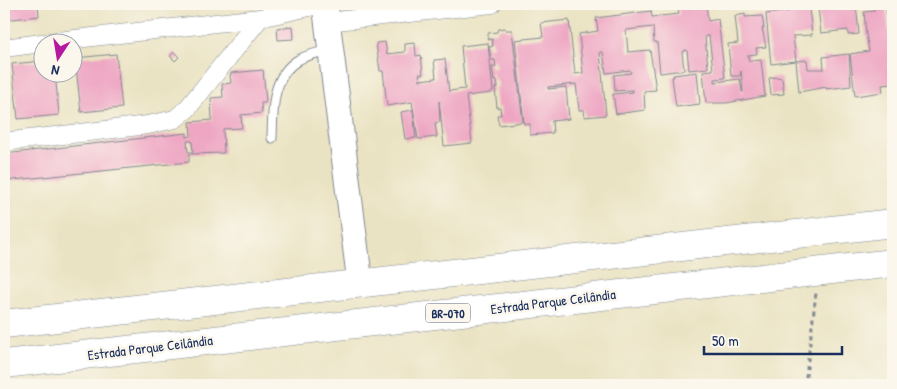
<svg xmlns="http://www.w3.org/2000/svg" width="897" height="389" viewBox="0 0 897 389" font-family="'Patrick Hand',sans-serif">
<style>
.building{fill:#eea6c3;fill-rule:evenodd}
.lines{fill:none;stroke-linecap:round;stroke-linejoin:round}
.lane-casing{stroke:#828990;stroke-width:11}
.street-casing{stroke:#828990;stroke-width:19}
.secondary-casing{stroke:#828990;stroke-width:27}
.highway-casing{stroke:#828990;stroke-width:29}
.path{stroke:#828990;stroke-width:3;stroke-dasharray:4 4;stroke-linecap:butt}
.lane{stroke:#fff;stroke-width:9}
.street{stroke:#fff;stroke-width:18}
.secondary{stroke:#fff;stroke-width:25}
.highway{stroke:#fff;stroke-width:28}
.labels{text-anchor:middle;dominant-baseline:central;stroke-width:5;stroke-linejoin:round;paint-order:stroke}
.shield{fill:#fbf7ec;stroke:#5e6b89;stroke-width:1}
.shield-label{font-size:12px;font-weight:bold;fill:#1b2f5e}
.street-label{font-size:14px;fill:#1b2f5e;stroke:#fbf7ec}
</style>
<rect width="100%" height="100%" fill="#fbf7ec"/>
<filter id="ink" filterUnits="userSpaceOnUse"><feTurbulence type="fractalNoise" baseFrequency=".02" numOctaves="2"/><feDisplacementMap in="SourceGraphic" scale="10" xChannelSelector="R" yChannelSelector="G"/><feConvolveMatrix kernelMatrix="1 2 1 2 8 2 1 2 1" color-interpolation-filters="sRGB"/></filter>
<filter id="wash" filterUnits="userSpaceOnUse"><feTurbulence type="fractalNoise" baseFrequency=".0096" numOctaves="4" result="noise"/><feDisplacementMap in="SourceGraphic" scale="20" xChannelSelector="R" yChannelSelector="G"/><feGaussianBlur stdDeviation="1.12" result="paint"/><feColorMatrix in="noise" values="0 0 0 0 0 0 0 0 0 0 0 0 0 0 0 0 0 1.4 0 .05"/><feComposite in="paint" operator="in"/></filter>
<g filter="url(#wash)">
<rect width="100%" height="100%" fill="#eae3c3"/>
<g id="blocks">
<!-- building -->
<path class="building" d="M4,4H38L39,16L4,20Z
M789,4H801L802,9L809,8L812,35L793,36L796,61L771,64L766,14L790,11Z
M828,4H856L859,34L848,35V30L821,33L818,8L828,7Z
M706,5L708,21L718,19L725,78L715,79V82L740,79L742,92H743L741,71L740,76H731L728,44L738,43L735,16L745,14V17L762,16L764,28H762L766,47L756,48L757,54L748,55L749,61L761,60L765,96L726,103H706L703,71L713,70L709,36H705L708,68L689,70L687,50L684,51L682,52L684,70L660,73L657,42H654L653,27L626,30L628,52L650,50L656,90L644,91L645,110L616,114L613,94L633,92V90L615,91L614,75L631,73L630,70L606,73L603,52H600L606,115L585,117L584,110H579L576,84L548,87V89L566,87L569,119L552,121L553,133L530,135V124H524L515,40L543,37L541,23L569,20L575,74L583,73L579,34L598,31L596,18L651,11L652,17L679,14L678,8Z
M886,7L889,34H893V84L882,85L883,92L855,96L850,54L869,51L866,34L864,12L874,11L873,8Z
M293,26L294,39L278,40L277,28Z
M505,28L506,30H512L523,122L499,125L497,115H501L500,107L497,108L495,88L498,87L497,80L494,81L492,67H496L495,60H491L489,47L493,46L492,39L488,40V33L497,32L498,29Z
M385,42L387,54L405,52V44L415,43L416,56L421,55L423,74H419L420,80L436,78L434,60L445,59L449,91L465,89L461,46L488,43L493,91L491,92V93L466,96L472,143L444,146L439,101L440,122L435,123L437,137L418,139L412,102L387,106L383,71H380L376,43Z
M174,52L179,57L175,61L170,56Z
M116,54L122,108L81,112L75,58Z
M849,54L851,86L826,89V87L799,92L796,61L807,60L808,69H824L823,57Z
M42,61V72H55L59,115L18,119L12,64Z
M263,70L266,101L265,103H261L262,113L241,115L242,128L223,129L224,153L189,154V162L4,181V154L187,133V137L191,136L190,122L212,120L211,98L223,97L222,84L231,83L230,76L231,73ZM187,141H192L193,152H188Z
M697,72L700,104L676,107L672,77H674L673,75Z
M777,77L782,78L784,94L771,95L769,78Z
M413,110L416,138L405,139L401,112Z"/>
</g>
</g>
<g filter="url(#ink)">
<use href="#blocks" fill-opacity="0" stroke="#828990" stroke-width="1"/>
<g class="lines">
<defs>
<path id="lane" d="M272,138C273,110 271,77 298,60C306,55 319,53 328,50"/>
<path id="street" d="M327,22L492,4
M49,42L260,18L323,4
M4,48L42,43
M4,142L148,125L175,119L187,109L260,18"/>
<path id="secondary" d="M325,4L360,283"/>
<path id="highway" d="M4,324L893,223
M4,364L893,263"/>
</defs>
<!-- lane casing -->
<use href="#lane" class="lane-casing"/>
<!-- street casing -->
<use href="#street" class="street-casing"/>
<!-- secondary casing -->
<use href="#secondary" class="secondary-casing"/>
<!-- highway casing -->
<use href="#highway" class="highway-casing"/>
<!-- path -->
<path class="path" d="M805,385L816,293"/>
<!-- lane -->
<use href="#lane" class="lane"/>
<!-- street -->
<use href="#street" class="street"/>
<!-- secondary -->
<use href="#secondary" class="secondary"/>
<!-- highway -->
<use href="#highway" class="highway"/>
</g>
</g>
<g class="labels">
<!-- shield labels -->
<rect class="shield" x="425.5" y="303.5" width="45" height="19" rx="4"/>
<g class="shield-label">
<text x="448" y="313">BR-070</text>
</g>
<!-- street labels -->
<g class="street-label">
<text transform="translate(553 301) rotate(-7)">Estrada Parque Ceilândia</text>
<text transform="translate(150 347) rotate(-7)">Estrada Parque Ceilândia</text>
</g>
</g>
<!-- margin -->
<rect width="897" height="389" fill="none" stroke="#fbf7ec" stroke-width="20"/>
<!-- north arrow -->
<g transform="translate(58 58) rotate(192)"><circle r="24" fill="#fbf7ec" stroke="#a1a7b3"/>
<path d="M0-4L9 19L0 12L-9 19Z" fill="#b5179e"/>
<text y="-8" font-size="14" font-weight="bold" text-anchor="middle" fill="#1b2f5e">N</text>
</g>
<!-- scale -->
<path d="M704 346v8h138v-8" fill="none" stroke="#1b2f5e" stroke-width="2.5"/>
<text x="712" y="346" font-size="15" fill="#1b2f5e" stroke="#fbf7ec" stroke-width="4" paint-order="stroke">50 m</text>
</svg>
